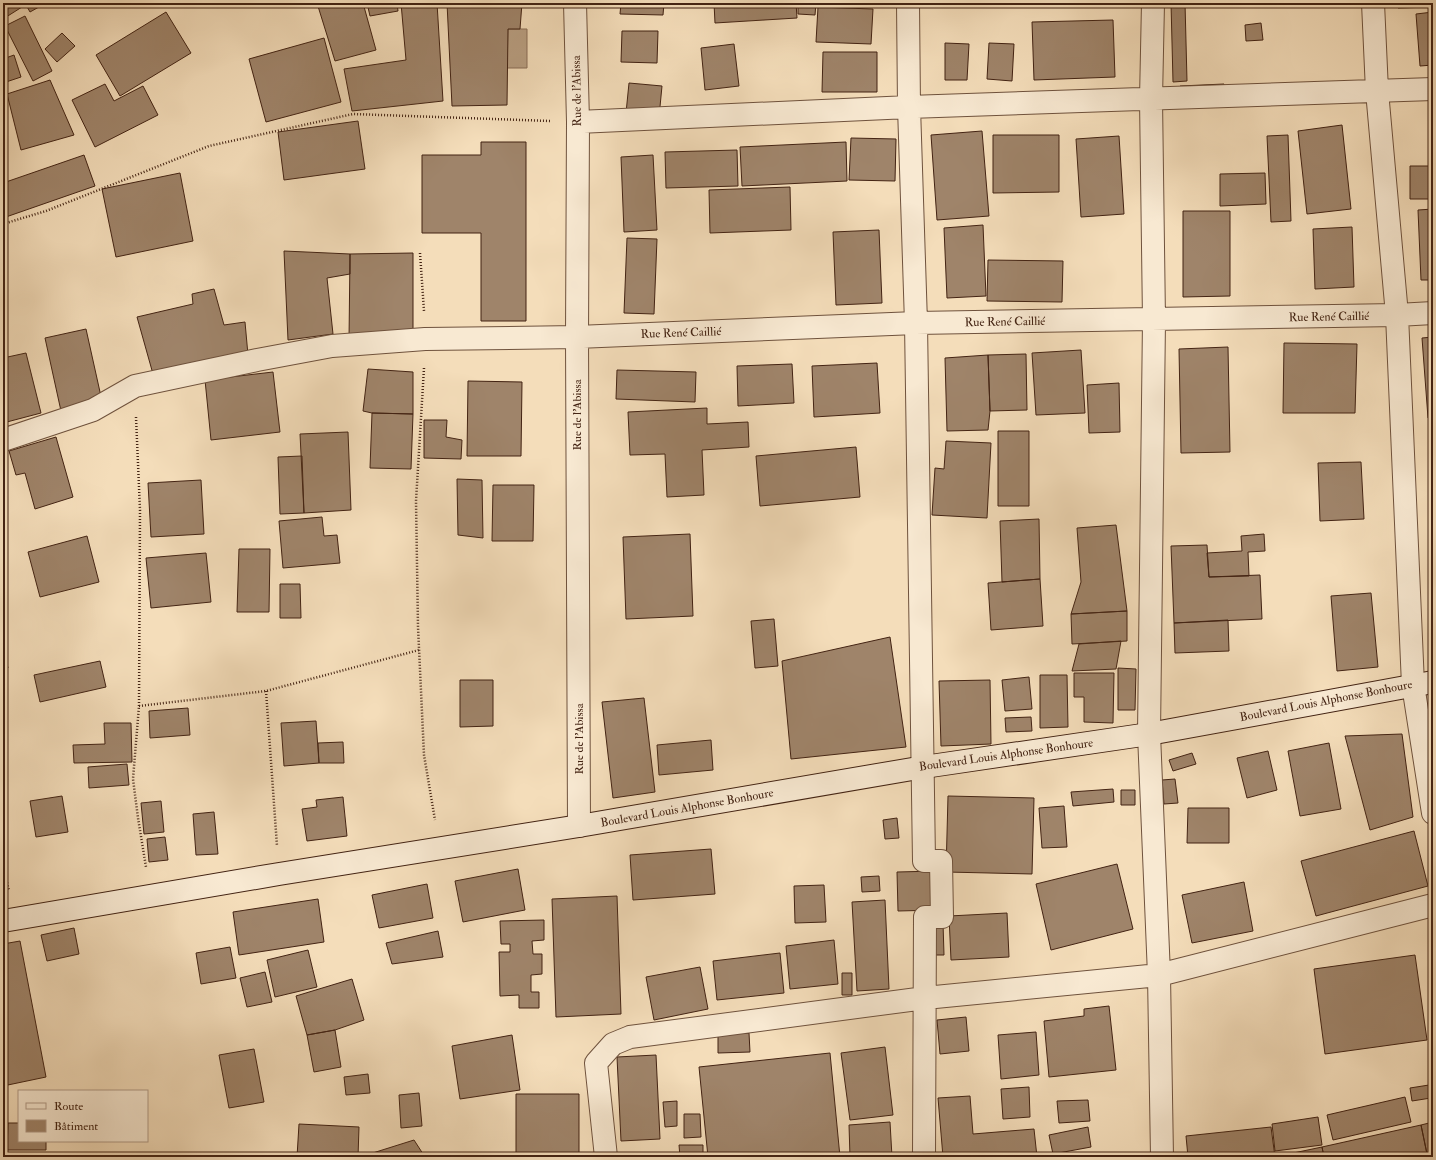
<svg xmlns="http://www.w3.org/2000/svg" width="1436" height="1160" viewBox="0 0 1436 1160" font-family="'IM FELL Double Pica',serif">
<style>
.water{fill:#b89e81;stroke:#896d55}
.building{fill:#9f846a;stroke:#432313}
.lines{fill:none;stroke-linecap:round;stroke-linejoin:round}
.street-casing{stroke:#6f523d;stroke-width:24}
.secondary-casing{stroke:#432313;stroke-width:24}
.path{stroke:#432313;stroke-width:2.5;stroke-dasharray:1 2;stroke-linecap:butt}
.street{stroke:#f8e9d2;stroke-width:22}
.secondary{stroke:#f8e9d2;stroke-width:22}
.labels{text-anchor:middle;dominant-baseline:central;stroke-width:3;stroke-linejoin:round;paint-order:stroke}
.street-label{font-size:12px;fill:#432313;stroke:#f8e9d2}
</style>
<rect width="100%" height="100%" fill="#f4ddba"/>
<filter id="stains"><feTurbulence type="fractalNoise" baseFrequency=".005" numOctaves="4"/><feColorMatrix values="0 0 0 0 .2 0 0 0 0 .09 0 0 0 0 .02 0 0 0 .5 -.17"/></filter>
<radialGradient id="worn" r=".72"><stop offset=".6" stop-color="#630" stop-opacity="0"/><stop offset="1" stop-color="#630" stop-opacity=".3"/></radialGradient>
<!-- water -->
<path class="water" d="M508,29H527V68H507Z"/>
<!-- building -->
<path class="building" d="M3,3H19L22,7L3,19Z
M25,3H46L30,12Z
M317,3H363L376,50L335,61Z
M367,3H397L398,11L370,16Z
M401,3H437L443,101L352,111L344,69L406,60Z
M447,3H522L520,29H508L507,105L452,106Z
M621,3H664L663,15L620,14Z
M714,3H796L797,18L715,23Z
M798,3H816L815,15L798,14Z
M841,3H873V5Z
M961,3H1006V6Z
M1171,3H1185L1187,81L1173,82Z
M1398,3H1433V7L1398,8Z
M818,7L873,9L871,44L816,42Z
M166,12L191,53L120,96L96,55Z
M1433,12V65L1420,66L1416,14Z
M25,16L52,71L33,81L5,26Z
M1113,20L1115,77L1034,80L1032,22Z
M1261,23L1263,40L1246,41L1245,25Z
M622,31H658L657,63L621,62Z
M62,33L75,46L57,62L45,49Z
M324,38L341,102L266,122L249,59Z
M945,43L969,44L967,80H945Z
M989,43L1014,44L1012,81L987,79Z
M734,44L739,86L705,90L701,48Z
M823,52H877V92H822Z
M14,55L21,77L3,83V59Z
M50,80L74,135L21,150L7,94Z
M629,83L662,86L659,117L626,113Z
M105,84L114,101L143,86L158,115L95,147L72,100Z
M1224,84V92L1180,94V86Z
M358,121L365,169L284,180L278,132Z
M1342,125L1351,209L1307,214L1298,131Z
M982,131L989,216L937,220L931,135Z
M993,135H1059V192L993,193Z
M1288,135L1291,221L1271,222L1267,136Z
M1119,136L1124,214L1081,217L1076,139Z
M851,138L896,139L895,181L849,180Z
M481,142H526V321H481V233H422V155H481Z
M846,142L847,181L742,186L740,147Z
M737,150L738,186L666,188L665,152Z
M84,155L95,186L3,218V183Z
M653,155L657,230L624,232L621,157Z
M1410,166H1433V199H1410Z
M180,173L193,241L116,257L102,189Z
M1265,173L1266,204L1220,206V174Z
M790,187L791,230L710,233L709,190Z
M1433,209V280H1421L1418,210Z
M1183,211H1230V296L1183,297Z
M983,225L986,296L947,298L944,228Z
M1352,227L1354,287L1315,289L1313,229Z
M879,230L882,303L836,305L833,232Z
M627,238L657,239L654,314L624,313Z
M284,251L350,254V274L327,278L333,334L288,340Z
M413,253V339L349,340L350,254Z
M988,260L1063,261L1062,302L987,301Z
M214,289L224,325L245,322L248,355L153,374L137,317L193,304L192,294Z
M86,329L102,401L61,411L45,338Z
M1433,337V418H1428L1422,338Z
M1284,343L1357,344L1355,413H1283Z
M1228,347L1230,452L1181,453L1179,349Z
M1081,350L1085,413L1036,415L1032,353Z
M26,353L41,413L3,423V358Z
M1026,354L1027,410L990,411L988,355Z
M988,355L990,411L988,430L947,431L945,358Z
M877,363L880,413L814,417L812,366Z
M792,364L794,403L738,406L737,366Z
M368,369L413,372V414L372,413L363,411Z
M617,370L696,372L695,402L616,399Z
M273,372L280,432L211,440L205,380Z
M468,381L522,382L521,456H467Z
M1119,383L1120,432L1089,433L1087,385Z
M707,408V424L748,422L749,447L702,450L704,495L667,497L665,454L630,455L628,412Z
M372,413L413,414L411,469L370,468Z
M424,420H447L446,437L462,440L461,459L424,458Z
M998,431H1029V506H998Z
M348,432L351,510L304,513L300,434Z
M56,437L73,497L35,509L25,473L16,475L9,451Z
M946,441L991,443L987,518L932,515L935,468L944,469Z
M856,447L860,497L760,506L756,456Z
M302,456L304,513L280,514L278,457Z
M1361,462L1364,519L1320,521L1318,463Z
M1433,468V505L1429,469Z
M457,479L482,480L483,538L458,535Z
M201,480L204,534L151,537L148,483Z
M493,485H534L533,541H492Z
M322,517L324,536L337,535L340,563L283,568L279,521Z
M1039,519L1040,579L1002,582L1000,521Z
M1116,525L1127,611L1071,614L1081,582L1077,528Z
M690,534L693,616L626,619L623,537Z
M1264,534L1265,551L1248,552L1249,576L1209,577L1207,553L1242,551L1241,536Z
M87,536L99,582L40,597L28,552Z
M1207,545L1209,577L1260,575L1262,619L1174,623L1171,546Z
M239,549H270L269,612H237Z
M206,553L211,602L151,608L146,558Z
M1040,579L1043,626L991,630L988,583Z
M280,584H300L301,618H280Z
M1371,593L1378,667L1337,671L1331,596Z
M1127,611V641L1072,644L1071,614Z
M774,619L778,666L755,668L751,621Z
M1228,620L1229,651L1175,653L1174,623Z
M890,637L906,747L791,759L782,661Z
M1121,641L1116,669L1072,671L1079,644Z
M3,648L8,668L3,669Z
M100,661L106,687L40,702L34,675Z
M1118,668L1136,669L1135,710H1118Z
M1074,673H1114L1113,723L1084,722V697H1074Z
M1040,675H1067L1068,727L1040,728Z
M1029,677L1032,709L1005,711L1002,680Z
M460,680H493V726L460,727Z
M990,680L991,744L941,746L939,681Z
M644,698L655,792L613,798L602,702Z
M188,708L190,735L150,738L149,711Z
M1031,717L1032,731L1006,732L1005,718Z
M316,721L319,763L284,766L281,723Z
M104,723H131L132,762L74,763L73,745L105,744Z
M1402,734L1413,817L1370,830L1345,736Z
M711,740L713,770L659,775L657,745Z
M343,742L344,763H319L318,743Z
M1329,743L1341,809L1300,816L1288,751Z
M1268,751L1277,790L1247,798L1237,758Z
M1192,753L1196,764L1173,771L1169,760Z
M127,764L129,785L89,788L88,767Z
M1175,779L1178,803L1164,804L1162,780Z
M1113,789L1114,802L1073,806L1071,792Z
M1121,790H1135V805H1121Z
M62,796L68,832L36,837L30,801Z
M948,796L1034,798L1032,874L946,872Z
M343,797L347,836L307,841L302,809L317,807L316,800Z
M161,801L164,832L144,834L141,803Z
M1064,806L1067,847L1042,848L1039,808Z
M1188,808H1229V843H1187Z
M214,812L218,854L196,855L193,814Z
M897,818L899,838L885,839L883,820Z
M1414,831L1428,886L1316,916L1301,861Z
M165,837L168,860L149,862L147,839Z
M711,849L715,894L633,900L630,855Z
M1117,864L1133,929L1051,950L1036,884Z
M518,869L525,910L463,922L455,881Z
M937,871L938,910L898,911L897,872Z
M879,876L880,891L862,892L861,877Z
M1244,882L1253,931L1192,943L1182,895Z
M427,884L433,918L379,928L372,895Z
M824,885L826,922L795,923L794,886Z
M617,896L621,1014L556,1017L552,899Z
M318,899L324,942L239,955L233,912Z
M885,900L889,989L857,991L852,902Z
M1007,913L1009,957L951,960L949,916Z
M544,920V940L532,941L533,954H542V974L531,975V992H539V1008H519V995L500,996L499,952H510V944H501L500,921Z
M943,923L944,955H933L932,924Z
M74,928L79,954L47,961L41,935Z
M438,931L443,957L392,964L386,943Z
M834,940L838,984L790,989L786,946Z
M20,941L46,1077L3,1086V944Z
M230,947L236,978L201,984L196,953Z
M308,950L317,987L275,997L267,960Z
M780,953L784,993L717,1000L713,961Z
M1415,955L1427,1040L1325,1054L1314,969Z
M700,967L708,1009L654,1020L646,977Z
M265,972L272,1002L247,1007L240,978Z
M842,973H852V995H842Z
M352,979L364,1020L335,1030L307,1035L296,996Z
M1109,1006L1116,1070L1049,1077L1044,1021L1084,1016V1009Z
M966,1017L969,1051L940,1054L937,1020Z
M335,1030L341,1067L314,1072L307,1035Z
M1036,1032L1039,1075L1001,1079L998,1035Z
M749,1033L750,1052L718,1053V1034Z
M512,1035L520,1090L460,1099L452,1046Z
M885,1047L893,1115L850,1120L841,1053Z
M254,1049L264,1102L229,1108L219,1055Z
M830,1053L840,1157H708L699,1067Z
M656,1055L660,1139L621,1141L617,1057Z
M368,1074L370,1093L346,1095L344,1077Z
M1429,1085L1431,1098L1412,1101L1410,1088Z
M1029,1087L1030,1117L1003,1119L1001,1089Z
M419,1093L422,1126L401,1128L399,1095Z
M516,1094H579V1157H516Z
M970,1096L973,1134L1034,1129L1037,1157H943L938,1098Z
M1405,1097L1411,1122L1333,1140L1327,1115Z
M1088,1100L1090,1121L1059,1123L1057,1101Z
M677,1101V1126L665,1127L663,1102Z
M684,1114H700L701,1137L684,1138Z
M1318,1117L1322,1145L1275,1151L1272,1124Z
M890,1122L892,1157H850L849,1125Z
M1433,1122V1153L1427,1154L1421,1125Z
M8,1123H19V1141H46V1150H7Z
M299,1124L359,1127L358,1157H297Z
M1421,1125L1427,1154L1413,1157H1324L1322,1147Z
M1088,1127L1091,1147L1053,1154L1049,1135Z
M1271,1127L1275,1157H1188L1186,1136Z
M414,1140L425,1157H360Z
M679,1145H703V1157H680Z
M1322,1147L1324,1157H1279V1156Z
M675,1153V1157H656L655,1155Z
M436,1154L462,1155V1157H436Z
M649,1154V1157H611Z"/>
<g class="lines">
<defs>
<path id="street" d="M575,3L578,122L577,337L579,826
M908,3L909,107L916,323L924,861H941L942,917H925L924,1157
M1153,3L1151,99L1154,320L1149,734L1159,975L1162,1157
M1373,3L1377,91L1397,315L1413,685L1433,813
M578,122L909,107L1433,89
M3,440L93,410L135,386L257,360L332,346L425,339L577,337L916,323L1397,315L1433,313
M606,1157L596,1063L613,1044L630,1037L925,998L1159,975L1433,905"/>
<path id="secondary" d="M3,921L279,874L579,826L924,767L1149,734L1433,682"/>
</defs>
<!-- street casing -->
<use href="#street" class="street-casing"/>
<!-- secondary casing -->
<use href="#secondary" class="secondary-casing"/>
<!-- path -->
<path class="path" d="M3,224L46,211L209,146L353,114L550,121
M420,253L424,311
M424,368L416,501L418,627L424,755L435,820
M136,417L140,510L139,706L133,779L138,818L146,867
M266,691L277,846
M139,706L266,691L419,650
M3,865L9,891"/>
<!-- street -->
<use href="#street" class="street"/>
<!-- secondary -->
<use href="#secondary" class="secondary"/>
</g>
<g class="labels">
<!-- street labels -->
<g class="street-label">
<text transform="translate(577 91) rotate(-91)">Rue de l'Abissa</text>
<text transform="translate(1329 317) rotate(-1)">Rue René Caillié</text>
<text transform="translate(1005 322) rotate(-1)">Rue René Caillié</text>
<text transform="translate(681 333) rotate(-2)">Rue René Caillié</text>
<text transform="translate(577 415) rotate(-90)">Rue de l'Abissa</text>
<text transform="translate(1326 701) rotate(-11)">Boulevard Louis Alphonse Bonhoure</text>
<text transform="translate(579 739) rotate(-90)">Rue de l'Abissa</text>
<text transform="translate(1006 755) rotate(-8)">Boulevard Louis Alphonse Bonhoure</text>
<text transform="translate(687 808) rotate(-10)">Boulevard Louis Alphonse Bonhoure</text>
</g>
</g>
<!-- margin -->
<rect width="1436" height="1160" fill="none" stroke="#f4ddba" stroke-width="16"/>
<rect x="4" y="4" width="1428" height="1152" fill="none" stroke="#432313" stroke-width="2"/>
<rect x="8" y="8" width="1420" height="1144" fill="none" stroke="#432313"/>
<!-- legend -->
<rect x="18" y="1090" width="130" height="52" fill="#f8e9d2" stroke="#b09a86"/>
<rect x="26" y="1103" width="20" height="6" fill="#f8e9d2" stroke="#b09a86"/>
<text x="54" y="1110" font-size="12" fill="#432313">Route</text>
<rect x="26" y="1120" width="20" height="12" fill="#9f846a" stroke="#b09a86"/>
<text x="54" y="1130" font-size="12" fill="#432313">Bâtiment</text>
<rect width="100%" height="100%" filter="url(#stains)"/>
<rect width="100%" height="100%" fill="url(#worn)"/>
</svg>
